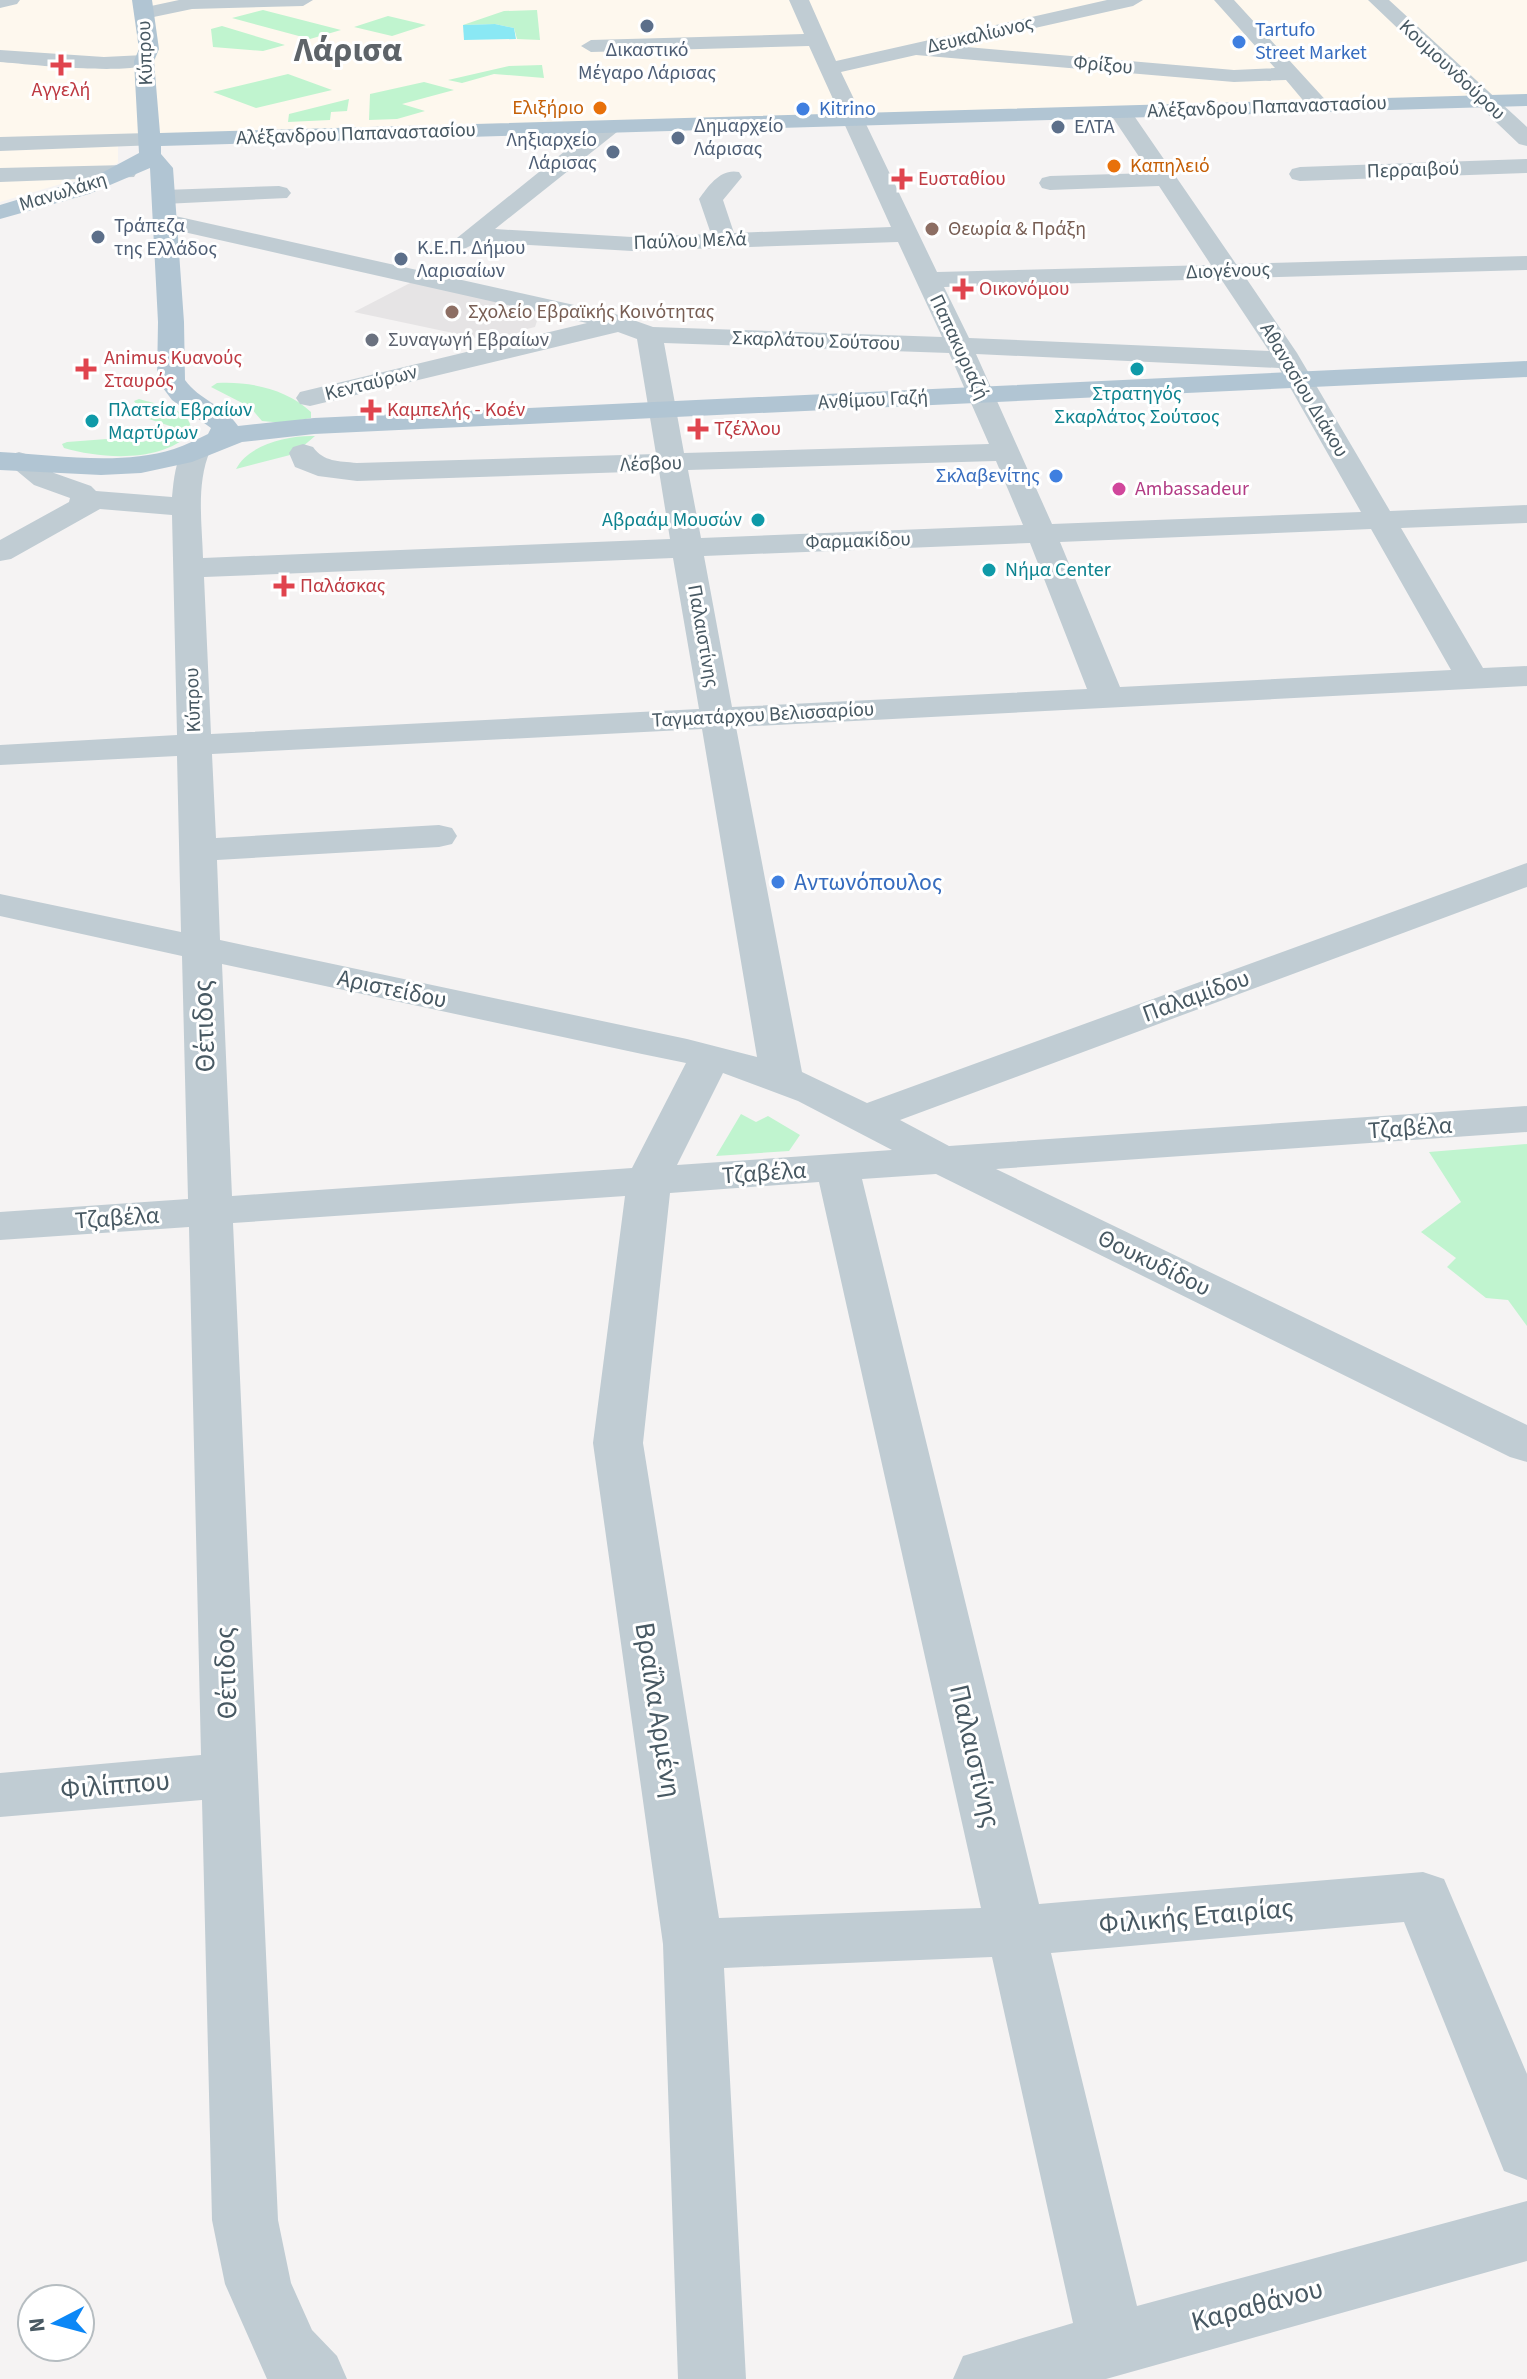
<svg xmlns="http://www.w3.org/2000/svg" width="1527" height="2379" viewBox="0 0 1527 2379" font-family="'Source Sans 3',sans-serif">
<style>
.commercial{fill:#fef8ee}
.education{fill:#e6e4e5}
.green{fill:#c0f4cf}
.water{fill:#8ae8f4}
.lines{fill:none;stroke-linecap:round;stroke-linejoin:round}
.minor{fill:#c0ccd3;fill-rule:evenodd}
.major{fill:#b1c5d3;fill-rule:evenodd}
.service-dot{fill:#5c6f8a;stroke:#fff;stroke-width:3}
.shop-dot{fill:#3f7fe0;stroke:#fff;stroke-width:3}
.health-dot{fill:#e0444e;stroke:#fff;stroke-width:3}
.food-dot{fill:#e8710a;stroke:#fff;stroke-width:3}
.education-dot{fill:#8d6e63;stroke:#fff;stroke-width:3}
.worship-dot{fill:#6b7280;stroke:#fff;stroke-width:3}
.culture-dot{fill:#0f9aa8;stroke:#fff;stroke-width:3}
.hotel-dot{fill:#d1479c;stroke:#fff;stroke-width:3}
.labels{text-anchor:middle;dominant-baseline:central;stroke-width:6;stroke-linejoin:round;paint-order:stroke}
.far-shop-label{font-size:20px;fill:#366cbe;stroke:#fff;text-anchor:start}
.far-street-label{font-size:20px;fill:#485963;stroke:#fff}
.far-service-label{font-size:20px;fill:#4e5e75;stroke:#fff;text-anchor:start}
.far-health-label{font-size:20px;fill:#be3a42;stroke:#fff;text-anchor:start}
.far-food-label{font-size:20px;fill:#c56008;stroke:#fff;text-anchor:end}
.far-education-label{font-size:20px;fill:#785e54;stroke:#fff;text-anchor:start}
.far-worship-label{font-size:20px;fill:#5b616d;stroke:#fff;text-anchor:start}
.far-culture-label{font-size:20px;fill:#0d838f;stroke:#fff;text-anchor:start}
.far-hotel-label{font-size:20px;fill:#b23c85;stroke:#fff;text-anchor:start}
.shop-label{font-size:24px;fill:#366cbe;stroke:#fff;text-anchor:start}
.street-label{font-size:24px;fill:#485963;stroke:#fff}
.near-street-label{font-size:28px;fill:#485963;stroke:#fff}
.far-town-label{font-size:34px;font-weight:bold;fill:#5e6469;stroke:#fff}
</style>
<rect width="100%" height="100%" fill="#f5f3f3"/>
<!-- commercial -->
<path class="commercial" d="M0,0H1527V96L118,140V163L81,178L0,202Z"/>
<!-- education -->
<path class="education" d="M412,282L550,311L538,318L535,327L523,330L500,343L354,312Z"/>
<!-- green -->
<path class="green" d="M263,10L341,30L310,39L232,18Z
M537,10L540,40L517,39L514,28L495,24L463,25L504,11Z
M388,16L426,25L392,36L354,27Z
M222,26L285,45L263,51L213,47L211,29Z
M542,65L544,78L494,74L462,83L448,80L509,66Z
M288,74L332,90L256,108L213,92Z
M424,82L454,90L402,104L425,111L397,119L369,120L370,94Z
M349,99L347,111L331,112L330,120L288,122L289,114Z
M217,383C249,381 287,389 311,412V418L284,423L262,421L250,407L211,387Z
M139,399C157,405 194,408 191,433C161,463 102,459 64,448L62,444L67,442L107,439L117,433L143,442L176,428L146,418L150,414L141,410L134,401Z
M315,436L294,454L236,469C249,444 289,435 315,436Z
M741,1114L756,1122L768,1116L800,1135L789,1151L716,1156Z
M1527,1144V1326L1508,1300L1486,1298L1447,1267L1456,1258L1421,1232L1461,1202L1429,1152Z"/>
<!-- water -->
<path class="water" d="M495,24L514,28L516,39L464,40L463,25Z"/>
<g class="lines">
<!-- minor -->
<path class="minor" d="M0,0H20L17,4L0,8Z
M179,0H313L303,6L192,9L144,19L134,13L137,9Z
M789,0H809L836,61L1107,0H1143L1133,6L955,46L1234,70L1275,68L1214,0H1234L1331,106L1320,112L1312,111L1286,80L1234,82L916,55L841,72L937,272L1211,265L1159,186L1050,190L1042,188L1039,183L1042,178L1050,176L1150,173L1109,112L1120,106L1128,107L1236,264L1527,256V270L1246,278L1297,353L1390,511L1527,505V523L1401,528L1483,668L1527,666V686L736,727L802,1072L867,1103L1527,863V887L900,1120L949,1146L1527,1106V1132L996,1169L1527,1425V1462L1510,1457L936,1174L862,1179L1039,1904L1423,1872L1444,1879L1527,2074V2180L1504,2171L1404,1922L1051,1953L1137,2306L1527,2201V2261L1106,2379H953L963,2356L1073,2323L992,1957L724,1968L746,2379H678L663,1944L593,1443L625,1196L233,1223L278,2220L291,2283L312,2330L337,2356L347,2379H267L225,2284L212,2220L202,1800L0,1817V1773L201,1755L189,1227L0,1240V1212L188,1199L182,956L0,916V894L181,932L177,756L0,765V745L177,735L172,515L100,509L11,559L0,561V540L69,502L70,498L34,485L5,461L9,455L19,452L29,455L54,473L91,486L96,491L172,497C174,478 175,461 186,445L196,442L206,445L210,451C196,484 202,523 203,558L670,539L659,471L357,481L318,476L295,467L289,453L293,447L303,444L313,447C324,462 338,461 357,463L656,454L637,339L618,332L310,406L300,404L296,398L300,392L587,323L166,228L158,226L154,221L158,216L166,214L619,315L653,327L942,337L898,242L632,251L478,242L464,249L455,247L452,242L601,122H617L620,127L617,132L495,229L632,237L711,234L699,199C709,185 721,168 739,172L742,177L723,200L734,233L891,227L809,46L591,52L581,46L591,40L804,34ZM1221,279L1269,351L969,338L944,287ZM664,343L949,353L989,444L684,453ZM976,354L1279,368L1361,512L1052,524ZM996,461L1023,525L701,538L688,470ZM1371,529L1451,670L1120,687L1060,542ZM1030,543L1087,689L732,707L704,556ZM673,558L699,709L211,734L204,577ZM702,729L757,1057L687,1039L220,940L217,860L439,847L452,844L457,836L452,828L439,825L216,838L212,754ZM222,964L642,1054L686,1063L632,1168L232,1196ZM723,1073L798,1101L892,1150L677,1165ZM819,1182L981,1908L719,1918L643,1443L670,1193Z
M1368,0H1389L1527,127V146L1519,144Z
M0,50L104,57L144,55L154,61C140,77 26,64 0,62Z
M149,133L160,140L157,145L0,151V137Z
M1527,159V173L1300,181L1292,179L1289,174L1292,169L1300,167Z
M126,165L134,167L137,172L134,177L0,182V168Z
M279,186L287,188L291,193L287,198L164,204L156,202L152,197L156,192L164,190Z"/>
<!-- major -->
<path class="major" d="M132,0H152L159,49L154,61L160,133L1527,94V106L161,146V154L173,168L184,322L185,380C199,400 224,405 238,426L314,418L1527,361V377L314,434L242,442L192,462L141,473L101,475L0,470V452C56,455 120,466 174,449C186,445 197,439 208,434L211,428L172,400L157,380L158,322L150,168L89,194L0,219V205L96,176L139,153L134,61L139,49Z"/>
</g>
<!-- markers -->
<g class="service-dot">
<circle cx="647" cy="26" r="8"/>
<circle cx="1058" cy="127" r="8"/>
<circle cx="678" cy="138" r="8"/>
<circle cx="613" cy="152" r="8"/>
<circle cx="98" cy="237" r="8"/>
<circle cx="401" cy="259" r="8"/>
</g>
<g class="shop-dot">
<circle cx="1239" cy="42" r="8"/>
<circle cx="803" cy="109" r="8"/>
<circle cx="1056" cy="476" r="8"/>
<circle cx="778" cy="882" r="8"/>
</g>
<g class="health-dot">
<path d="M57 53h8v8h8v8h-8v8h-8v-8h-8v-8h8z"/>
<path d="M898 167h8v8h8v8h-8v8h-8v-8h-8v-8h8z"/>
<path d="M959 277h8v8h8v8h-8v8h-8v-8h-8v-8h8z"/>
<path d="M82 357h8v8h8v8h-8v8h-8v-8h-8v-8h8z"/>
<path d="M367 398h8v8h8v8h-8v8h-8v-8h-8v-8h8z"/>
<path d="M694 417h8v8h8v8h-8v8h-8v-8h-8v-8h8z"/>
<path d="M280 574h8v8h8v8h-8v8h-8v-8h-8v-8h8z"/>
</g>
<g class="food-dot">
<circle cx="600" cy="108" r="8"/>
<circle cx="1114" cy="166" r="8"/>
</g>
<g class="education-dot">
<circle cx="932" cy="229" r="8"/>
<circle cx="452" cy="312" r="8"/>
</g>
<circle class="worship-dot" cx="372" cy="340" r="8"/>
<g class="culture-dot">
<circle cx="1137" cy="369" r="8"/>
<circle cx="92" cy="421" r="8"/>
<circle cx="758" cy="520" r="8"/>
<circle cx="989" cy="570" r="8"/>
</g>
<circle class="hotel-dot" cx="1119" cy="489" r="8"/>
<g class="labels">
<!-- far-shop labels -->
<g class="far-shop-label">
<text x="1255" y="30">Tartufo<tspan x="1255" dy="23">Street Market</tspan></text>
<text x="819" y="109">Kitrino</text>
<text x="1040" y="476" text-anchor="end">Σκλαβενίτης</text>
</g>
<!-- far-street labels -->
<g class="far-street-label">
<text transform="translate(980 35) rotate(-13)">Δευκαλίωνος</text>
<text transform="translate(145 53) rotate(-92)">Κύπρου</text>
<text transform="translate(1103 65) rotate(5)">Φρίξου</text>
<text transform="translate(1452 70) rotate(43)">Κουμουνδούρου</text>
<text transform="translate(1267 107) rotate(-2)">Αλέξανδρου Παπαναστασίου</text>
<text transform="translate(356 134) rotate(-2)">Αλέξανδρου Παπαναστασίου</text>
<text transform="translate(1413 170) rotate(-2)">Περραιβού</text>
<text transform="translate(63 192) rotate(-17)">Μανωλάκη</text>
<text transform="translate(690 241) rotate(-2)">Παύλου Μελά</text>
<text transform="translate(1228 271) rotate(-2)">Διογένους</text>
<text transform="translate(816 341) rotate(2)">Σκαρλάτου Σούτσου</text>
<text transform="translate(959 347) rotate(65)">Παπακυριαζή</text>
<text transform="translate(371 383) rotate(-14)">Κενταύρων</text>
<text transform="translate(1304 390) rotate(59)">Αθανασίου Διάκου</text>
<text transform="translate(873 400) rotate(-3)">Ανθίμου Γαζή</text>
<text transform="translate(651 464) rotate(-2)">Λέσβου</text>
<text transform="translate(858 541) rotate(-2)">Φαρμακίδου</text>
<text transform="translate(703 636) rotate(80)">Παλαιστίνης</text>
<text transform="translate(193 700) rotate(-92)">Κύπρου</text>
<text transform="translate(763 715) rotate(-3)">Ταγματάρχου Βελισσαρίου</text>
</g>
<!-- far-service labels -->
<g class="far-service-label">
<text x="647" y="50" text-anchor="middle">Δικαστικό<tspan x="647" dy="23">Μέγαρο Λάρισας</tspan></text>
<text x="694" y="126">Δημαρχείο<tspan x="694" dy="23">Λάρισας</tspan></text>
<text x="1074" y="127">ΕΛΤΑ</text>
<text x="597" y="140" text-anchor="end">Ληξιαρχείο<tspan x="597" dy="23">Λάρισας</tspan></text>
<text x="114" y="226">Τράπεζα<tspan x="114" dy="23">της Ελλάδος</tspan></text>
<text x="417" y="248">Κ.Ε.Π. Δήμου<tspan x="417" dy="23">Λαρισαίων</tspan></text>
</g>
<!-- far-health labels -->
<g class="far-health-label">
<text x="61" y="90" text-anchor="middle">Αγγελή</text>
<text x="918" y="179">Ευσταθίου</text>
<text x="979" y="289">Οικονόμου</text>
<text x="104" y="358">Animus Κυανούς<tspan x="104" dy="23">Σταυρός</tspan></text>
<text x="387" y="410">Καμπελής - Κοέν</text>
<text x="714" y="429">Τζέλλου</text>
<text x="300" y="586">Παλάσκας</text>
</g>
<!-- far-food labels -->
<g class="far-food-label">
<text x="584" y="108">Ελιξήριο</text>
<text x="1130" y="166" text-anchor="start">Καπηλειό</text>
</g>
<!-- far-education labels -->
<g class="far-education-label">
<text x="948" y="229">Θεωρία &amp; Πράξη</text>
<text x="468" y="312">Σχολείο Εβραϊκής Κοινότητας</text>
</g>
<!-- far-worship labels -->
<g class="far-worship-label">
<text x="388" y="340">Συναγωγή Εβραίων</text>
</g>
<!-- far-culture labels -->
<g class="far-culture-label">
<text x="1137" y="394" text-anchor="middle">Στρατηγός<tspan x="1137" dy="23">Σκαρλάτος Σούτσος</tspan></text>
<text x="108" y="410">Πλατεία Εβραίων<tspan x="108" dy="23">Μαρτύρων</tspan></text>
<text x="742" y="520" text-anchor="end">Αβραάμ Μουσών</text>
<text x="1005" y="570">Νήμα Center</text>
</g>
<!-- far-hotel labels -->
<g class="far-hotel-label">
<text x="1135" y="489">Ambassadeur</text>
</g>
<!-- shop labels -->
<g class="shop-label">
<text x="794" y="882">Αντωνόπουλος</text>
</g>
<!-- street labels -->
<g class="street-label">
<text transform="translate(392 989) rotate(12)">Αριστείδου</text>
<text transform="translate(1196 996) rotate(-20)">Παλαμίδου</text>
<text transform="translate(1410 1128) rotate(-4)">Τζαβέλα</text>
<text transform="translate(764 1173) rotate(-4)">Τζαβέλα</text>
<text transform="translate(117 1218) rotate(-4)">Τζαβέλα</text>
<text transform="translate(1154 1263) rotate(26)">Θουκυδίδου</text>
</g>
<!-- near-street labels -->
<g class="near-street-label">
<text transform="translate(204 1026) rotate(-92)">Θέτιδος</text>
<text transform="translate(226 1673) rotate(-92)">Θέτιδος</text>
<text transform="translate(658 1710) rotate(81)">Βραΐλα Αρμένη</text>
<text transform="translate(975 1756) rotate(77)">Παλαιστίνης</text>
<text transform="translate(115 1785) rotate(-5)">Φιλίππου</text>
<text transform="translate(1196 1916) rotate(-5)">Φιλικής Εταιρίας</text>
<text transform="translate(1257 2305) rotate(-15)">Καραθάνου</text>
</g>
<!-- far-town labels -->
<g class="far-town-label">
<text x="348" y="50">Λάρισα</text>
</g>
</g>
<!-- north arrow -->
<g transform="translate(56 2323) rotate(264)"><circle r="38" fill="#ffffff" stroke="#b6bdc1" stroke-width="2"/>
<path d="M0-6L14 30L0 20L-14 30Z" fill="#0c87f6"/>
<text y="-12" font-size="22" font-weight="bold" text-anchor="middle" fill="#485963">N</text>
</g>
</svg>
